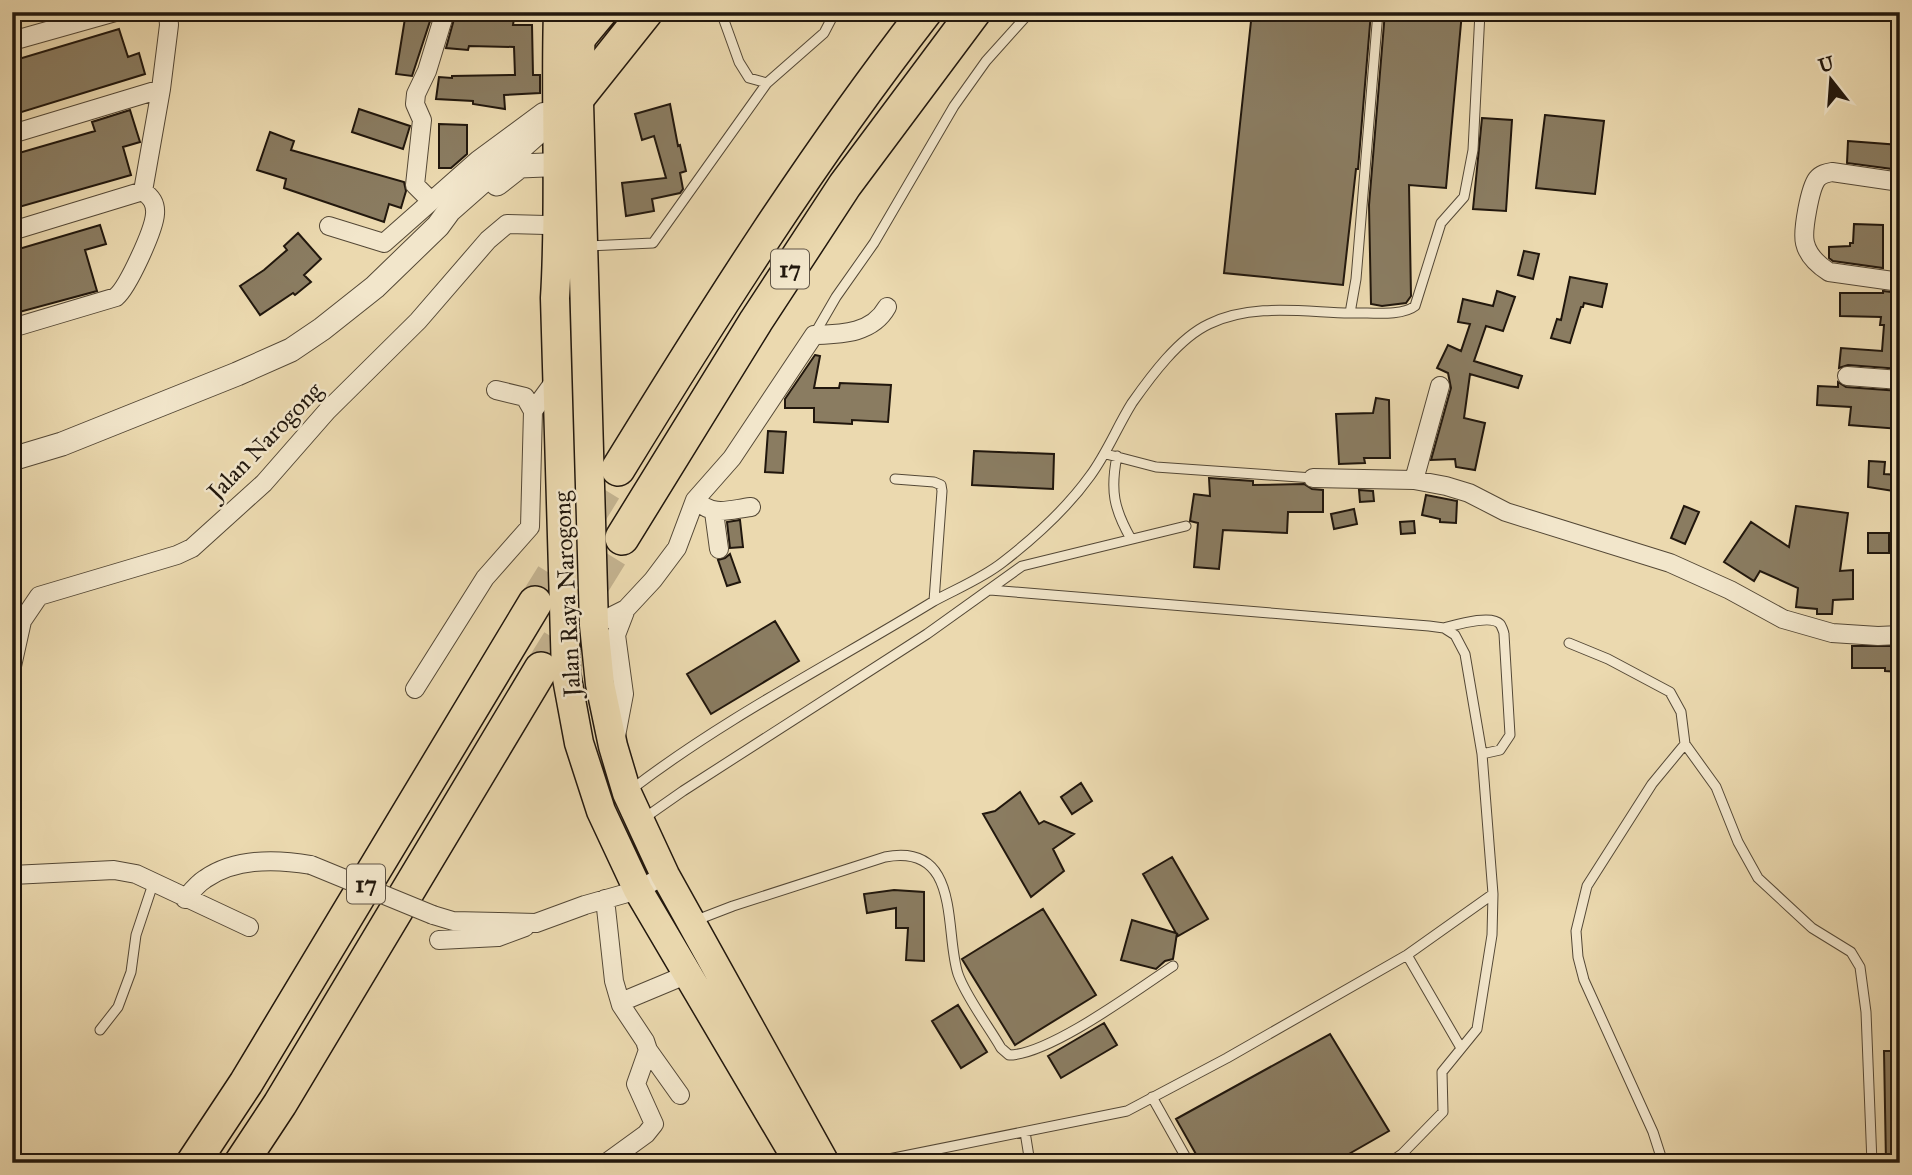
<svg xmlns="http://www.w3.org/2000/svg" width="1912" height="1175" viewBox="0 0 1912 1175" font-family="'IM FELL Great Primer',serif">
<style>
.building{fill:#8a7c61;stroke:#21170d;stroke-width:2}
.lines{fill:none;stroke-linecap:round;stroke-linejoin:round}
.motorway-tunnel{stroke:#c3b28f;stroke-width:33;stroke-dasharray:33 17;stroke-linecap:butt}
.service-casing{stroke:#544836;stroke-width:11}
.minor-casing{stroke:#544836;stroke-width:20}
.tertiary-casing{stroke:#544836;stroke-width:25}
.primary-casing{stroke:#21170d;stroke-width:31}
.motorway-casing{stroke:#21170d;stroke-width:36}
.service{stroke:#f2e6cb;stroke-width:9}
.minor{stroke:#f2e6cb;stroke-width:18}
.tertiary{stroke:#f2e6cb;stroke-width:23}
.primary{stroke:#ebd9af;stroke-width:28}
.motorway{stroke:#ebd9af;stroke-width:33}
.minor-bridge-casing{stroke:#544836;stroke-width:20;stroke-linecap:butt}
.minor-bridge{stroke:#f2e6cb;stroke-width:18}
.labels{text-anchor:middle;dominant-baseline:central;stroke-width:5;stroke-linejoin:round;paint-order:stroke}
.shield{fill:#f2e6cb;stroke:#605546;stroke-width:2}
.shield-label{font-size:23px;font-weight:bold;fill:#21170d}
.street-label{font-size:24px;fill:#21170d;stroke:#f2e6cb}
</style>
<rect width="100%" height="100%" fill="#ebd9af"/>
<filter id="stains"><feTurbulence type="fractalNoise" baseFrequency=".00286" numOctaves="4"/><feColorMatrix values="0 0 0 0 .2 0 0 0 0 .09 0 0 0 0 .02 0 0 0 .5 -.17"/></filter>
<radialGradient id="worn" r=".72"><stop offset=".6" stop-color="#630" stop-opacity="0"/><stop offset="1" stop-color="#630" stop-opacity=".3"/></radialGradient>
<!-- building -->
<path class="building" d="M406,12L432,15L412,76L396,74Z
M456,12H515L513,25H532L533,75H540V93L504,95L505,109L473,104V101L436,99L439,77L452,78V76L515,75L514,47L469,46L468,50L446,48Z
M1252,12H1371L1358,169H1356L1343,285L1224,273Z
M1385,12H1462L1446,188L1409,185L1411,296L1406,303L1382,306L1371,304L1369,205Z
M119,29L128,57L139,53L145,74L12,115V61Z
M670,104L678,146L680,145L686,171L680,173L683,189L680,193L652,199L654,211L626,216L622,183L666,178L654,136L642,140L635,114Z
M359,109L410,126L403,149L352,132Z
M130,110L140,142L123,147L131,175L12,209V155L95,131L92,122Z
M1545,115L1604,121L1595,194L1536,188Z
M1482,118L1512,120L1506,211L1473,209Z
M439,124L467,125V154L451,168H439Z
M270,132L294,141L291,150L404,182L406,191L401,208L389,204L384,222L284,188L286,179L257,170Z
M1848,141L1900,145V170L1847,163Z
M1854,224L1883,225V268L1833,261L1829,258V247L1850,246V243H1853Z
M100,225L106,244L85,250L97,291L12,314V251Z
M298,233L321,259L304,275L311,282L295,295L293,293L260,315L240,286L264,270L287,250L284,246Z
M1524,251L1539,254L1533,279L1518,275Z
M1570,277L1607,284L1602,307L1584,303L1583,307H1581L1570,343L1551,338L1557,319L1561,320Z
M1497,291L1515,297L1503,331L1486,326L1474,361L1522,376L1518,388L1470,374L1464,418L1485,423L1475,470L1456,467L1455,459L1431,460L1451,388L1448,373L1437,368L1448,345L1461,351L1470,324L1458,322L1463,299L1493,306Z
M1883,291L1900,293V369L1848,365L1839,368L1841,348L1882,351L1884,325H1880L1881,317L1840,316V293H1883Z
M815,355L820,356L814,388H839L840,383L891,385L888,422L852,420V424L814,422V408H785V399Z
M1838,382L1846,387L1900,391V429L1849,425L1851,407L1817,405L1818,386L1838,387Z
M1376,398L1389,400L1390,458H1364L1365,463L1339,464L1336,414L1373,413Z
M768,431L786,432L783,473L765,472Z
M974,451L1054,454L1053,489L972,485Z
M1869,461L1885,462L1884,474L1900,475V492L1868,487Z
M1209,478L1253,481V485L1304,484L1312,489L1323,490V512H1288L1287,533L1223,530L1219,569L1194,567L1198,523L1190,521L1194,494L1210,496Z
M1359,490L1373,491L1374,501L1360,502Z
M1426,495L1457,501L1456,523L1440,522V519L1422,515Z
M1684,506L1699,512L1685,544L1671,538Z
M1796,506L1848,513L1840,571L1853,570V599L1833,600L1832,614H1817V609L1796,607L1798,588L1760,571L1754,581L1724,562L1751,522L1789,547Z
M1354,509L1357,524L1334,529L1331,514Z
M740,520L743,547L730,548L727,522Z
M1414,521L1415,533L1401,534L1400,522Z
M1868,533H1889V553H1868Z
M730,554L740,582L727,586L718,560L725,558Z
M775,621L799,661L711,714L687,674Z
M1852,646H1900V672L1885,671V668H1852Z
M1081,783L1092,801L1072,814L1061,797Z
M1020,792L1039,824L1044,821L1074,834L1053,849L1064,871L1031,897L983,814L995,811Z
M1172,857L1208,919L1178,936L1177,933L1173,959L1165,961L1156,969L1121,960L1132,920L1176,933L1143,874Z
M894,890L924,892V961L906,960L908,928H896V908L867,913L864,894Z
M1043,909L1096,995L1015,1045L962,959Z
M958,1005L987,1052L961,1068L932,1021Z
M1104,1023L1117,1045L1061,1078L1048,1056Z
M1330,1034L1389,1131L1333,1163H1201L1176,1119Z
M1884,1051H1900V1163H1886Z"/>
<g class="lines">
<!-- motorway-tunnel -->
<path class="motorway-tunnel" d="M535,603L618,469
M541,669L622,538"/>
<defs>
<path id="service" d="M721,12L739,62L749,78L767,83
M588,246L653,243L767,83L824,33L835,12
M1350,313C1369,312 1401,317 1415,306L1441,223L1464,197L1473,150L1480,12
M814,335L836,297L874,243L954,106L986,61L1030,12
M1106,454L1156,467L1313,478
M1117,456C1110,491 1114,509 1131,539
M990,590L1429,626L1444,628L1455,635L1465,654L1482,754L1493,894L1492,935L1477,1029L1442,1072L1443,1112L1402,1154L1389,1163
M934,601C956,589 983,578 1003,562C1034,538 1067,508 1090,476C1107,453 1117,427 1132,403C1151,376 1179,338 1209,324C1252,303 1303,312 1350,313L1356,279L1378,12
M1444,628C1456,625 1491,614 1500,624C1501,625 1504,632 1504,634L1510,735L1500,750L1482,754
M1569,643L1608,659L1670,692L1681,712L1685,744L1652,784L1587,886L1576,931L1578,957L1584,980L1653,1132L1663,1163
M1685,744L1716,787L1738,842L1758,878L1812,928L1851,952L1860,967L1866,1012L1872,1163
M632,789C726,717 833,663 934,601L942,491L941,485L934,482L895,479
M643,819L683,791L927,634L1022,566L1186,526
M694,921L733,906L885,857C962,842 944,932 958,974C966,997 989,1027 1001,1048L1009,1055C1049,1055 1137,990 1173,966
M1407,955L1461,1048
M100,1030L118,1007L131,972L136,935L154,881
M1152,1097L1189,1163
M1025,1132L1030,1163
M869,1163L1127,1111L1227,1058L1407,955L1493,894"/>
<path id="minor" d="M12,41L115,12
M12,134L161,89
M1900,182L1832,172C1826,173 1821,174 1817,179C1810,188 1802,231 1805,243C1808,256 1818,265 1829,272L1900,282
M431,201L415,185L422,120L415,104L416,94L427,71L445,12
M329,226L384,243L478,160L543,112
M12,231L143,191
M12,328L116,297C128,287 154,230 155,214C156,203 151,197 143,191L161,89L169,25L168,12
M1847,376L1900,380
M496,390L525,397L533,411
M1313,478L1414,480L1446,486L1469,493L1506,512L1670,563L1730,590L1783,619L1832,633L1878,636L1900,635
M1414,480L1440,386
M695,500C715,517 727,510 751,507
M714,512L719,549
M594,625L626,609L653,580L677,548L695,500L732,458L814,335C841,334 872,334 887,307
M12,666L22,621L39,596L177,555L192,548L264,483L327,411L418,321L488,240L507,224L546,225
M415,689L485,578L530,527L533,411L557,378
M616,736L624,694L616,635L626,609
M12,875L114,870L136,874L249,927
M185,899C191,892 197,884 205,879C235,858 277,859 311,865
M605,899L614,981L621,1005L645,1041L648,1050L636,1084L654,1124L646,1134L606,1163
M433,915L453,921L536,923L585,905L638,890L665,875
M439,940L498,937L525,927
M621,1002L688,974
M648,1050L680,1095"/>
<path id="tertiary" d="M497,184L520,166L545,165
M12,459L62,444L237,374L291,350L322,329L375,287L438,226L449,211L544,127"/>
<path id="primary" d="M558,12C555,108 561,203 555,298L566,673L579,743L601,811L638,890L799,1163
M581,15L579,103L594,625L600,684L613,746L627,793L665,875L825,1163"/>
<path id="motorway" d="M581,35L600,12
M579,96L646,12
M618,469C715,311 811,159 925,12
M622,538L756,321L845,185L974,12
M193,1163L246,1083L535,603
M241,1163L280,1104L541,669"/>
</defs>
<!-- service casing -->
<use href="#service" class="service-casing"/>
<!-- minor casing -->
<use href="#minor" class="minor-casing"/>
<!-- tertiary casing -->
<use href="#tertiary" class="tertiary-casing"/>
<!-- primary casing -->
<use href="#primary" class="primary-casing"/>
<!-- motorway casing -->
<use href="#motorway" class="motorway-casing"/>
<!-- service -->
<use href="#service" class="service"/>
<!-- minor -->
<use href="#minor" class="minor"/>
<!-- tertiary -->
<use href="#tertiary" class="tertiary"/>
<!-- primary -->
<use href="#primary" class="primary"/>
<!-- motorway -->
<use href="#motorway" class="motorway"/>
<defs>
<path id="minor-bridge" d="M311,865L433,915"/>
</defs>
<!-- minor-bridge casing -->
<use href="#minor-bridge" class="minor-bridge-casing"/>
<!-- minor-bridge -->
<use href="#minor-bridge" class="minor-bridge"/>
</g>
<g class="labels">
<!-- shield labels -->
<g class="shield">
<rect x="771" y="249.5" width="38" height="39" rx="5"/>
<rect x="347" y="864.5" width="38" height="39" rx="5"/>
</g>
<g class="shield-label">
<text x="790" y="269">17</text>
<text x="366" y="884">17</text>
</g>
<!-- street labels -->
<g class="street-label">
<text transform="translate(265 441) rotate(-46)">Jalan Narogong</text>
<text transform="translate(567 594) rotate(-93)">Jalan Raya Narogong</text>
</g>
</g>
<!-- margin -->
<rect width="1912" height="1175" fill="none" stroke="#ebd9af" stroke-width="42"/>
<rect x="14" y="14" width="1884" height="1147" fill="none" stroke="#21170d" stroke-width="3.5"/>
<rect x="21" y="21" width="1870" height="1133" fill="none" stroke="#21170d" stroke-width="2"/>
<!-- north arrow -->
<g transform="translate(1831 80) rotate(343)" stroke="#f2e6cb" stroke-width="5" paint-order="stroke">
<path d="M0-5L12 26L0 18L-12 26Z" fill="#21170d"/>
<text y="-10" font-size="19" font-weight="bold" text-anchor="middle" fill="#21170d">U</text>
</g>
<rect width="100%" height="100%" filter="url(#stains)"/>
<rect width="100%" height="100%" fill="url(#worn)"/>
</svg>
